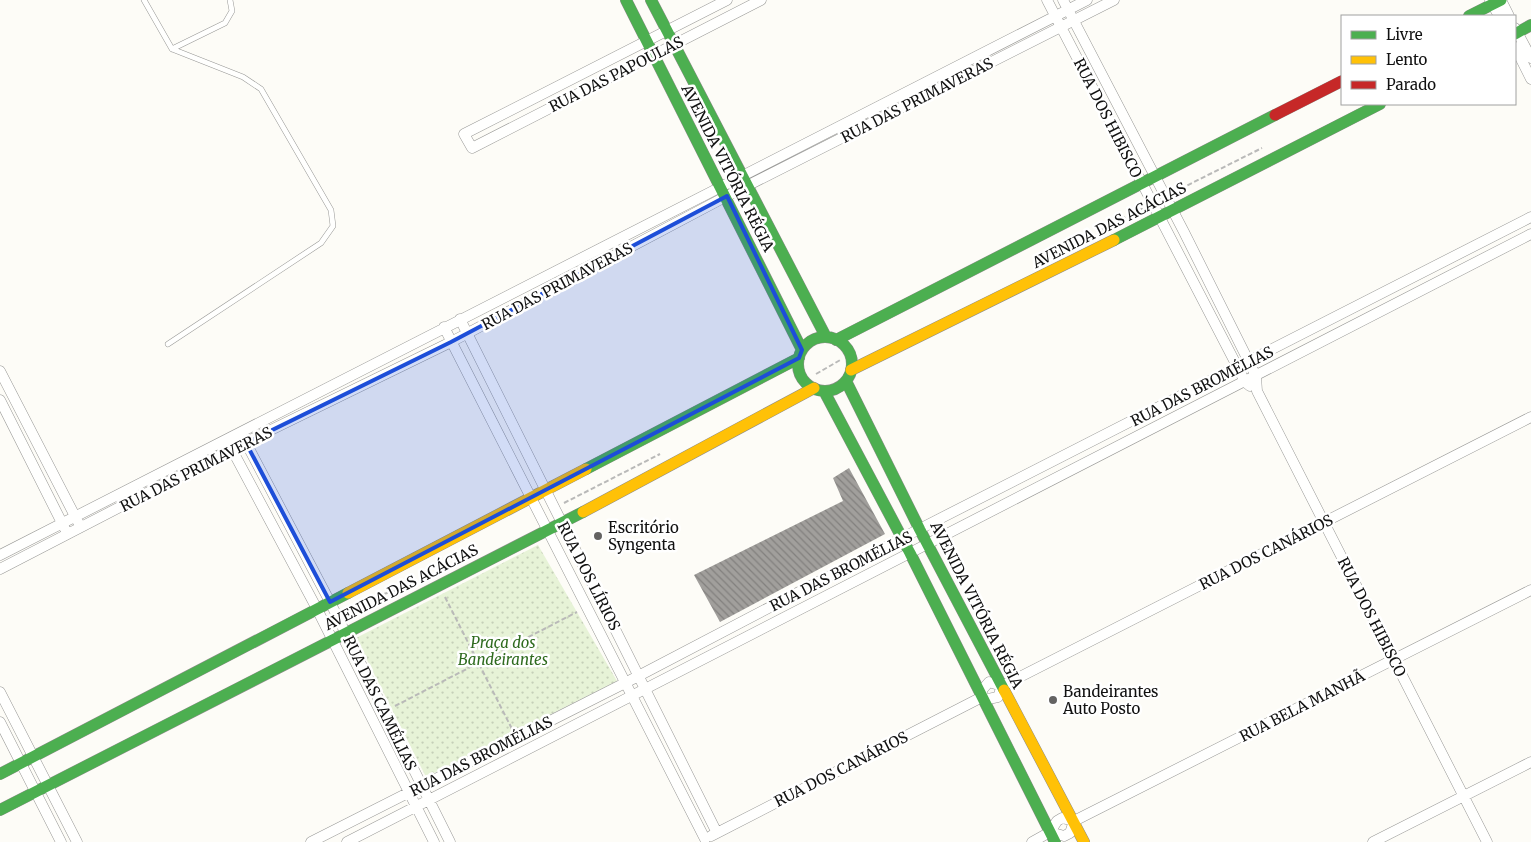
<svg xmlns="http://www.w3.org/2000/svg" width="1531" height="842" viewBox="0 0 1531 842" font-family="Merriweather,serif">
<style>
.green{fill:url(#green-dots)}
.building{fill:url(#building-back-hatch)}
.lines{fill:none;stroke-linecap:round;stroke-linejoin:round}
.lane-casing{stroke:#979795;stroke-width:6}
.street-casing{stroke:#979795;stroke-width:11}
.fast-casing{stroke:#8e8d8b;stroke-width:12}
.slow-casing{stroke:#8e8d8b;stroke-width:12}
.jam-casing{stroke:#8e8d8b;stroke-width:12}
.path{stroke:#b9b9b8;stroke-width:2;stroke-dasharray:5 2.5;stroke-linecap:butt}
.lane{stroke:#fffffe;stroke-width:5}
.street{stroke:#fffffe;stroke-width:10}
.fast{stroke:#4caf50;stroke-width:11}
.slow{stroke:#ffc107;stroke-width:11}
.jam{stroke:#c62828;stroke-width:11}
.marked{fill:#1d4ed8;fill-opacity:0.2;stroke:#1d4ed8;stroke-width:4;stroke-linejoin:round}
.poi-dot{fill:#646362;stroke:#fff;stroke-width:2}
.labels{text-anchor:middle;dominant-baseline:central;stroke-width:5;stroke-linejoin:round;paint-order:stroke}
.street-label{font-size:15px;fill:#111;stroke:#fff}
.poi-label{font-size:15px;fill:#111;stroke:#fff;text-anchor:start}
.park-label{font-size:15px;font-style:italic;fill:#2f6b1f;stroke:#fff}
</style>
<defs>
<pattern id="green-dots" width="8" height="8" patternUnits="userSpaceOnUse" patternTransform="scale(1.25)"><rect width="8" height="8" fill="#e7f3d7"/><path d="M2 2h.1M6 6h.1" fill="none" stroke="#c5cfb8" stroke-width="1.8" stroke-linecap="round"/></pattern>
<pattern id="building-back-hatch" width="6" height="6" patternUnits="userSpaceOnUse" patternTransform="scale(1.25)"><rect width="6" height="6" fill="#a19f9c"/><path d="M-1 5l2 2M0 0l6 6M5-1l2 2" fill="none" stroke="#82807e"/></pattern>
</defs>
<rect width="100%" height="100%" fill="#fdfcf7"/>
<!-- green -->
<path class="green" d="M538,545L617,681L426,777L356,638Z"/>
<!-- building -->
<path class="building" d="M849,468L885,534L720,622L694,575L843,501L833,478Z"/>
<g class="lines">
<defs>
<path id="lane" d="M144,0L172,49L243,77L261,89L331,210L333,226L321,243L168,344
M172,49L225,23L232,11L230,0"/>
<path id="street" d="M727,0L464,134L472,148L761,0
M1047,0L1238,368L1245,382L1250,386
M1063,0L1184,232L1256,376L1257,391L1487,842
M1490,0L1499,16
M1501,0L1509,16
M1515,28L1531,58
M1515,47L1531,79
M460,319L717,833
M444,327L705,839
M0,371L78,522
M0,400L65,529
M244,439L330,602L450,842
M229,444L317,609L434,842
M0,555L1087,0
M0,569L232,449L451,342L727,196L1114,0
M1002,686L1531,417
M0,692L77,842
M982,697V690L989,682L1002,686
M982,697L988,699L998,697L1002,686
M0,722L61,842
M1074,821L1531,590
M1050,832L1064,836L1070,833L1074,821
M1050,832L1057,821L1062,818L1074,821
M711,836L982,697
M311,842L625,683L902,538L1531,217
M347,842L1531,234
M1032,842L1050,832
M1373,842L1531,762"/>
<path id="fast" d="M626,0L802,350
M651,0L826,337
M1469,16L1501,0
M1515,34L1531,25
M1114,240L1380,104
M798 364a27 27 0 1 1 54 0a27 27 0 1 1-54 0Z
M836,340L1275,115
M846,381L920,530L1004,690
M824,391L910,553L1055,842
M586,469L799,358
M0,774L348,593
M0,810L583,512"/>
<path id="slow" d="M851,370L1114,240
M583,512L814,388
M348,593L586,469
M1004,690L1084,842"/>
<path id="jam" d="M1275,115L1342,81"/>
</defs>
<!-- lane casing -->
<use href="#lane" class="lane-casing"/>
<!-- street casing -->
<use href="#street" class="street-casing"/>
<!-- fast casing -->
<use href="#fast" class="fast-casing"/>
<!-- slow casing -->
<use href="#slow" class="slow-casing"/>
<!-- jam casing -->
<use href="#jam" class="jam-casing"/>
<!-- path -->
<path class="path" d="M1174,192L1262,148
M1101,230L1143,208
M816,374L842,359
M564,503L660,454
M445,597L512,729
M370,598L401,589
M395,706L577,612"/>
<!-- lane -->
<use href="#lane" class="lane"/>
<!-- street -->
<use href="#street" class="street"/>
<!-- fast -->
<use href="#fast" class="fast"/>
<!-- slow -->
<use href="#slow" class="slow"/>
<!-- jam -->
<use href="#jam" class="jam"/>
</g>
<!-- marked area -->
<path class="marked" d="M727,196L802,350L799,358L330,602L246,443L451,342Z"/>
<!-- markers -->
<g class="poi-dot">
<circle cx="598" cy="536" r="5"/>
<circle cx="1053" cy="700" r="5"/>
</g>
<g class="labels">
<!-- street labels -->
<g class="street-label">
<text transform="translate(616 74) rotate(-27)">RUA DAS PAPOULAS</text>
<text transform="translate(917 100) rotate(-27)">RUA DAS PRIMAVERAS</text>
<text transform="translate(1108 118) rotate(63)">RUA DOS HIBISCO</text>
<text transform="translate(728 168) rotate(63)">AVENIDA VITÓRIA RÉGIA</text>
<text transform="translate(1109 225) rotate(-27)">AVENIDA DAS ACÁCIAS</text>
<text transform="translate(557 286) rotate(-28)">RUA DAS PRIMAVERAS</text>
<text transform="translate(1202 386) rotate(-27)">RUA DAS BROMÉLIAS</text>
<text transform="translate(196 469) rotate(-27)">RUA DAS PRIMAVERAS</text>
<text transform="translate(1266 552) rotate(-27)">RUA DOS CANÁRIOS</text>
<text transform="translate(841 571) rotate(-27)">RUA DAS BROMÉLIAS</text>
<text transform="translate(589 576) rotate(63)">RUA DOS LÍRIOS</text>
<text transform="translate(401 587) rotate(-27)">AVENIDA DAS ACÁCIAS</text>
<text transform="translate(977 605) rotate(63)">AVENIDA VITÓRIA RÉGIA</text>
<text transform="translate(1372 617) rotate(63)">RUA DOS HIBISCO</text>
<text transform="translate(380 703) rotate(64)">RUA DAS CAMÉLIAS</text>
<text transform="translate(1302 706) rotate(-27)">RUA BELA MANHÃ</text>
<text transform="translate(481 756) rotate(-27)">RUA DAS BROMÉLIAS</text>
<text transform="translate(841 769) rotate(-27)">RUA DOS CANÁRIOS</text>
</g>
<!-- poi labels -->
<g class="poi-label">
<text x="608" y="527">Escritório<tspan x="608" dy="17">Syngenta</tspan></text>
<text x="1063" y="691">Bandeirantes<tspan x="1063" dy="17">Auto Posto</tspan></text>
</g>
<!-- park labels -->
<g class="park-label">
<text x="503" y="642">Praça dos<tspan x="503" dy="17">Bandeirantes</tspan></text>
</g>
</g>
<!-- legend -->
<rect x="1341" y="15" width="175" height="90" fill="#ffffff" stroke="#a0a0a0"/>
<rect x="1351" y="31" width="25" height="8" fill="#4caf50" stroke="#a0a0a0"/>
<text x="1386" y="40" font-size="15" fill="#111111">Livre</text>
<rect x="1351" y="56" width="25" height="8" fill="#ffc107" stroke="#a0a0a0"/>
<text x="1386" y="65" font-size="15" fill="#111111">Lento</text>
<rect x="1351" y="81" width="25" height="8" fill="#c62828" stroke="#a0a0a0"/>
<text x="1386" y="90" font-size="15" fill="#111111">Parado</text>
</svg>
